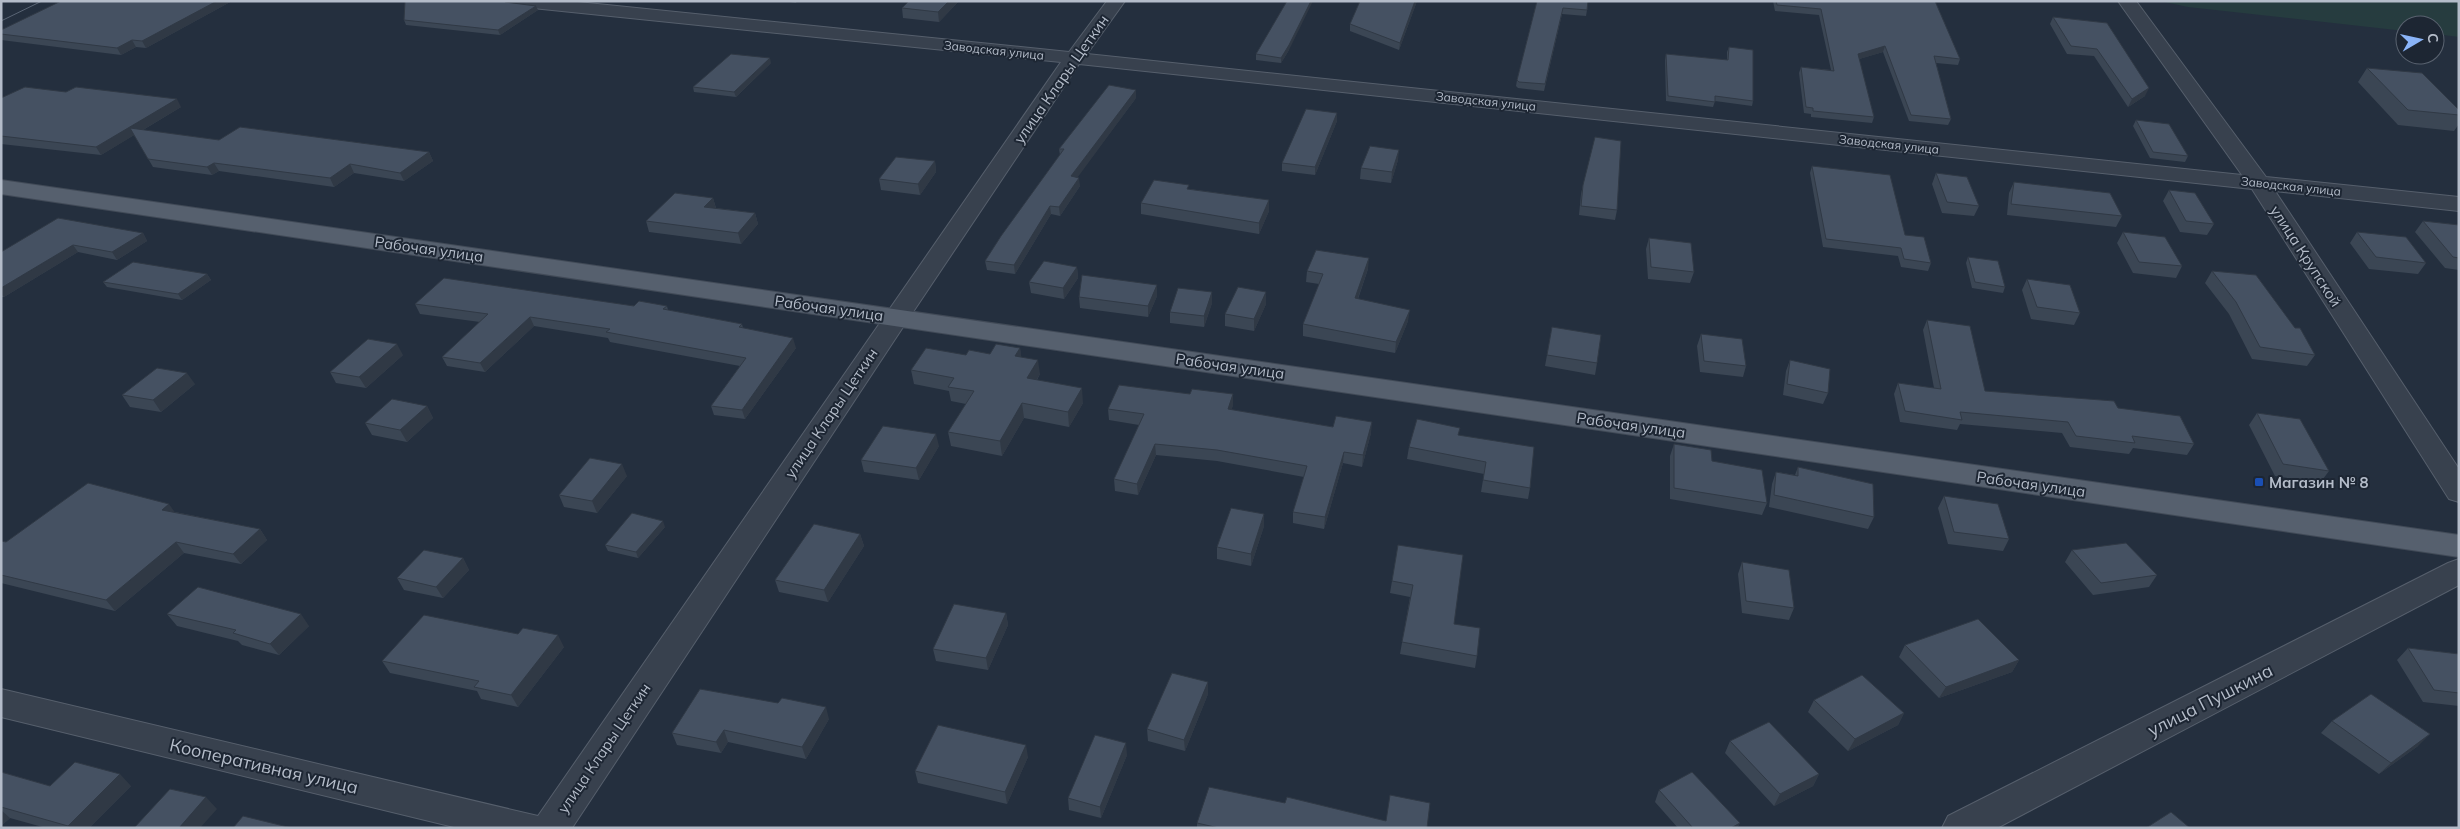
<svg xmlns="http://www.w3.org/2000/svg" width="2460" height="829" viewBox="0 0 2460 829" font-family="Mulish,sans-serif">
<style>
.green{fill:#263c3f}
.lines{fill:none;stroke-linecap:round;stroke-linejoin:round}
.minor-casing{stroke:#565f6c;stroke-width:2}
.major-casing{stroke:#414a57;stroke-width:2}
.minor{fill:#38414e;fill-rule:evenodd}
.major{fill:#56606e;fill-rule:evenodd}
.tram{stroke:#5a6575;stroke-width:1}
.wall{fill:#3b4654}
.shaded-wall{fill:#303945}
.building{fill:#455162;stroke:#303945}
.transit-dot{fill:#1a4fb4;stroke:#1d2633;stroke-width:2}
.labels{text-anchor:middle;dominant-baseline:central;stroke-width:4;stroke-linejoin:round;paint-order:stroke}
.far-street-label{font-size:12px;fill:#b4bcc9;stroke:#1d2633}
.street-label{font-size:15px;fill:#b4bcc9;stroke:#1d2633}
.poi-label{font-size:15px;font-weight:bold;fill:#b4bcc9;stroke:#1d2633;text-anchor:start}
.near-street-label{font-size:18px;fill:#b4bcc9;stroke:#1d2633}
</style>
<rect width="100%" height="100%" fill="#242f3e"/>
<!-- green -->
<path class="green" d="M2160,1H2459V37L2435,34V25H2405V31L2188,7Z"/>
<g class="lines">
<defs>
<path id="minor" d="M504,1H568L1069,52L1107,1H1125L1087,54L2242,175L2118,1H2136L2266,177L2459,197V211L2275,191L2459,469V502L2449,499L2252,189L1079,64L909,318L572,828H458L1,717V689L538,816L1061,62L513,6L507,5Z
M2459,559V585L1997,828H1942L1948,816L2448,563Z"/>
<path id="major" d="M1,180L2459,535V557L1,194Z"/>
</defs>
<!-- minor casing -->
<use href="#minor" class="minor-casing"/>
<!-- major casing -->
<use href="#major" class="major-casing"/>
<!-- minor -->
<use href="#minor" class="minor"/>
<!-- major -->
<use href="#major" class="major"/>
<!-- tram -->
<path class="tram" d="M1,21L42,1"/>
</g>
<!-- wall -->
<path class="wall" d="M232,1L146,48L136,47L121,55L1,40V30Z
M783,1H797L796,3Z
M909,1H959L939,22L903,18L902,8Z
M1360,1H1417L1399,50L1350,31V24Z
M1537,1L1587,10L1586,16L1562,14L1544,91L1518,88L1516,86L1517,80Z
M1773,1H1935L1960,59L1958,65L1936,63L1951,119L1948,125L1909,121L1883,52L1859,59L1874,117L1872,123L1811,117V114L1804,113L1799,73L1801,67L1831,70L1819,15L1775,11Z
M505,2L538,10L500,35L406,25L404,20Z
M2053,17L2107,23L2145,96L2128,107L2094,56L2067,54L2050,24Z
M1729,47L1753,101L1752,106L1715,101L1713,107L1666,101L1665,60L1666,54L1727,60V52Z
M1289,50L1281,63L1256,60V54Z
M771,63L736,97L694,92L693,87Z
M2367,68L2459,110V124L2454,131L2398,125L2358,82Z
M1,98L181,107L143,130L219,140L429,152L433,161L404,181L354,173L334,187L219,171L212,175L153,167L134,135L101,155L1,144Z
M1136,98L1077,177L1080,186L1060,216L1051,214L1015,274L987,270L985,261L1060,155L1059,149Z
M1337,113V121L1315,175L1282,171V163Z
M2136,120L2188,156L2185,162L2150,158L2133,126Z
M1398,160L1391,183L1360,179L1361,168Z
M935,161L936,172L920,195L881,190L879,179Z
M1812,166L1905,235L1931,263L1928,271L1901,267L1898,256L1823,247L1810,173Z
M1936,173L1979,206L1974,216L1942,213L1932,184Z
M2014,182L2122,216L2116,227L2007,215L2009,193Z
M1583,185L1617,210L1615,220L1579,215L1581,194Z
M1189,189L1269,200V211L1259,234L1141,214V203Z
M2169,190L2214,224L2207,235L2180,232L2163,201Z
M713,198L716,208L755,213L758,224L741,244L649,232L646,221Z
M2423,221L2459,225V270L2445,268L2415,232Z
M2123,232L2182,266L2176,278L2133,273L2117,243Z
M2357,232L2426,263L2418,274L2369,269L2350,243Z
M143,233L147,241L117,260L78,252L4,297H1V252Z
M1649,238L1694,272L1690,283L1648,279L1646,249Z
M1968,257L2005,287L2003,293L1972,288L1966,263Z
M1077,267L1078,278L1064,299L1031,293L1029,282Z
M1368,269L1358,299L1408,321L1395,353L1303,336V324L1319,284L1306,282L1307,271Z
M2212,271L2315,355L2307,366L2252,359L2229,314L2205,283Z
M207,274L211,280L182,300L107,287L103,282Z
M2027,279L2080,313L2074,325L2031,319L2022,290Z
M1157,296L1148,317L1080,308L1079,297Z
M1212,303L1204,327L1170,323V312Z
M415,304L667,306L668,310L742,324L743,328L796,348L745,419L714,415L711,406L740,366L610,342L608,338L534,326L485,372L447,366L442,357L480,322L420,314Z
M1266,304L1254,331L1225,326V314Z
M1927,320L1985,391L2118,408L2194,444L2187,455L2133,448L2129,454L2070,447L2062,433L1960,424L1957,430L1900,422L1894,394L1898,383L1934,388L1923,330Z
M1552,327L1597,363L1595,375L1545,366Z
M1701,334L1746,366L1743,377L1700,372L1697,346Z
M1020,348L1021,357L1040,374L1037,380L1083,403L1069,427L1024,418L1002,456L951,446L948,432L966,404L951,401L949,391L914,384L911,370L966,355L990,354Z
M403,355L366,388L336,383L330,372Z
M1790,360L1828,393L1823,404L1783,395L1786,371Z
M195,384L161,412L130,407L122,395Z
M1233,405L1231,410L1371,433L1362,467L1343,463L1324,529L1293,523V512L1304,477L1217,461L1156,455L1138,495L1115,491L1114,479L1139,425L1109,420L1108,409Z
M427,406L433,418L407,442L372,435L365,423Z
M2257,413L2329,471L2320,483L2275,476L2249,425Z
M1459,435L1530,488L1528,499L1481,492L1484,474L1407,459L1409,447Z
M1674,444L1712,461L1767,503L1762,515L1670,499V456Z
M939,446L919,480L864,472L861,460Z
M1798,467L1874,517L1868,529L1769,507L1772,484L1776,472L1795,475Z
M627,476L597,513L564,507L559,495Z
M1944,496L2009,539L2003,551L1948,544L1938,508Z
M175,512L260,529L267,540L241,564L184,553L115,611L1,583V541L6,542Z
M1264,514V526L1251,566L1217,559V547Z
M665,527L638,558L608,551L605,545Z
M860,534L864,546L828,602L779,592L775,580Z
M1398,545L1477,656L1475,668L1400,654L1410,597L1390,593Z
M2072,550L2157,575L2149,587L2093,595L2065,562Z
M463,558L469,570L443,598L404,590L397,578Z
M1742,562L1794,608L1789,620L1742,613L1738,574Z
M1006,613L1008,625L988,670L936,661L933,649Z
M167,614L309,626L279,655L242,645L238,641L177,626Z
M1905,645L2019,660L2012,672L1939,698L1899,657Z
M564,647L518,707L481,699L477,691L390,673L382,661Z
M2408,648L2459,654V706L2423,702L2397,660Z
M1208,694L1185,751L1148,741L1147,729Z
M1814,700L1904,713L1898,725L1848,751L1808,712Z
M829,719L806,759L728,742L721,753L677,745L672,733Z
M2332,721L2418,746L2379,774L2321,733Z
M1730,741L1819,774L1813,786L1774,806L1725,753Z
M1127,755L1101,818L1069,810L1068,798Z
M1028,757L1007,804L918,783L915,771Z
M1,772L50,786H131L89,828H46L10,818L1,826Z
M1659,790L1740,823L1737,828H1678L1655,802Z
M1285,803L1386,821L1427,828H1197V823Z"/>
<!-- shaded-wall -->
<path class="shaded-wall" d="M217,1H232L146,48L142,41Z
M949,1H959L939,22L938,12Z
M1311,1H1313L1289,50L1281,63V58Z
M1415,1H1417L1399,50L1400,43Z
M536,6L538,10L500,35L498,30Z
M132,40L136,47L121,55L117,48Z
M1885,46L1883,52L1856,60L1858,54Z
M770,58L771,63L736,97L734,92Z
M2149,88L2145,96L2128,107L2132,99Z
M1136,90V98L1072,185L1071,176Z
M177,99L181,107L101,155L96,147Z
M1337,113V121L1315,175V167Z
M1399,150L1398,160L1391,183L1392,172Z
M429,152L433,161L404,181L400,173Z
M935,161L936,172L920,195L918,184Z
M214,163L219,171L212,175L207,167Z
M350,164L354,173L334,187L330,178Z
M1079,178L1080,186L1060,216L1059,207Z
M713,198L716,209L704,207Z
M1269,200V211L1259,234V223Z
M1050,206L1051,214L1015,274L1014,265Z
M755,213L758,224L741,244L738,233Z
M143,233L147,241L117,260L112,252Z
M73,245L78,252L4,297L1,294V288Z
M1369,258L1368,269L1354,309L1355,298Z
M1077,267L1078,278L1064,299L1063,288Z
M207,274L211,280L182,300L178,294Z
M1157,285V296L1148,317V306Z
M1212,292V303L1204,327V316Z
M1266,292V304L1254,331V319Z
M1410,310L1408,321L1395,353L1396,342Z
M530,317L534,326L485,372L480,363Z
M793,338L796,348L745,419L742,410Z
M397,344L403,355L366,388L359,377Z
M1020,348L1022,362L1015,356Z
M1038,360L1040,374L1029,392L1027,378Z
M187,373L195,384L161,412L153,400Z
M1082,388L1083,403L1069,427L1068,412Z
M1233,394V405L1229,420L1228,409Z
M1022,403L1024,418L1002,456L1000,441Z
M427,406L433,418L407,442L400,430Z
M1372,422L1371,433L1362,467L1363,455Z
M936,434L939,446L919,480L916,468Z
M1155,444L1156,455L1138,495L1137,484Z
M1344,452L1343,463L1324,529L1325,517Z
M622,464L627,476L597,513L592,501Z
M169,504L176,514L162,510Z
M1264,514V526L1251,566V554Z
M663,521L665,527L638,558L636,552Z
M260,529L267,540L241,564L233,554Z
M860,534L864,546L828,602L824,590Z
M176,542L184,553L115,611L106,600Z
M463,558L469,570L443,598L436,587Z
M1006,613L1008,625L988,670L986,658Z
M301,614L309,626L279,655L270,644Z
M558,635L564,647L518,707L511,695Z
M2019,660L2012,672L1939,698L1946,687Z
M1208,682V694L1185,751L1184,740Z
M826,707L829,719L806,759L802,747Z
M1904,713L1898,725L1848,751L1855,739Z
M724,730L728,742L721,753L716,742Z
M2430,734L2418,746L2379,774L2391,763Z
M1126,743L1127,755L1101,818L1100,807Z
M1026,745L1028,757L1007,804L1005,792Z
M120,774L131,786L89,828H70L68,826Z
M1819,774L1813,786L1774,806L1780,794Z
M206,797L217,809L200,828H179Z
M1,810L10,818L1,826Z
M1740,823L1737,828H1731Z"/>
<!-- building -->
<path class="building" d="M61,1H217L142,41L132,40L117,48L1,34V30Z
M405,1H504L505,2L536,6L498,30L404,20Z
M909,1H949L938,12L902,8Z
M1287,1H1311L1289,45L1281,58L1256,54Z
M1360,1H1415L1400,43L1350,24Z
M1537,1H1588L1587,10L1563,8L1545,84L1519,82L1517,80Z
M1776,1H1935L1960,59L1934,56L1951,119L1911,115L1885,46L1858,54L1874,117L1813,111V108L1806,107L1801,67L1834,71L1821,9L1777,5Z
M2053,17L2107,23L2149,88L2132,99L2097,49L2071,46Z
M1729,47L1753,50V101L1715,96V102L1668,96L1666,54L1728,60Z
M731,54L770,58L734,92L693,87Z
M2367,68L2422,73L2459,110V115L2408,110Z
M1109,85L1136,90L1071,176L1079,178L1059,207L1050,206L1014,265L985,261L1001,236L1064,149H1059Z
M25,87L66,92L76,87L177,99L96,147L1,136V98Z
M1306,109L1337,113L1315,167L1282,163Z
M2136,120L2169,124L2188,156L2153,152Z
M240,127L429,152L400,173L350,164L330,178L214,163L207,167L148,159L130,128L219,140Z
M1595,137L1621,141L1617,210L1581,206L1583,185Z
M1370,146L1399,150L1392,172L1361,168Z
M896,157L935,161L918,184L879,179Z
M1812,166L1890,175L1905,235L1924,237L1931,263L1904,259L1901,248L1826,239Z
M1936,173L1967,177L1979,206L1947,202Z
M1154,180L1189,185L1187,189L1269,200L1259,223L1141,203Z
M2014,182L2110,193L2122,216L2011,204Z
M2169,190L2195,193L2214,224L2186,221Z
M675,193L713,198L704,207L755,213L738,233L646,221Z
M58,218L143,233L112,252L73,245L1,288V252Z
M2423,221L2459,225V258L2453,257Z
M2123,232L2165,237L2182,266L2139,262Z
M2357,232L2406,237L2426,263L2376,257Z
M1649,238L1691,243L1694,272L1651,267Z
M1316,250L1369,258L1355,298L1410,310L1396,342L1303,324L1323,274L1307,271Z
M1968,257L1998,261L2005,287L1975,282Z
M1044,261L1077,267L1063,288L1029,282Z
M133,262L207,274L178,294L103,282Z
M2212,271L2256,275L2295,328H2300L2315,355L2260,347L2236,302Z
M1082,275L1157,285L1148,306L1079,297Z
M444,278L634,306L639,301L667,306L663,309L742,324L739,327L793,338L742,410L711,406L746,358L606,332L610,329L530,317L480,363L442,357L488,314L415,304Z
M2027,279L2070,285L2080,313L2037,307Z
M1238,287L1266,292L1254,319L1225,314Z
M1178,288L1212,292L1204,316L1170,312Z
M1927,320L1970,326L1985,391L2114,401L2118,408L2180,416L2194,444L2132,436L2135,443L2076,436L2068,422L1960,412L1962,420L1905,411L1898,383L1941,389Z
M1552,327L1601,335L1597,363L1547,355Z
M1701,334L1742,339L1746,366L1704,361Z
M368,339L397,344L359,377L330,372Z
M996,344L1020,348L1015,356L1038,360L1027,378L1082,388L1068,412L1022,403L1000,441L948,432L974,391L948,387L954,378L911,370L926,348L966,355L969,350L990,354Z
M1790,360L1830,369L1828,393L1787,384Z
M157,368L187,373L153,400L122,395Z
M1119,385L1190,394L1192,389L1233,394L1228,409L1333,427L1336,416L1372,422L1363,455L1344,452L1325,517L1293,512L1307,466L1217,450L1155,444L1137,484L1114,479L1144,414L1108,409Z
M392,399L427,406L400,430L365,423Z
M2257,413L2300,419L2329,471L2283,464Z
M1417,419L1460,428L1458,435L1534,447L1530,488L1483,480L1486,462L1409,447Z
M883,426L936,434L916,468L861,460Z
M1674,444L1711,450L1712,461L1762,470L1767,503L1674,488Z
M590,458L622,464L592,501L559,495Z
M1798,467L1873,484L1874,517L1774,495L1776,472L1798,476Z
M88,483L169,504L162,510L260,529L233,554L176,542L106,600L1,575V541L6,542Z
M1944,496L1998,504L2009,539L1954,532Z
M1231,508L1264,514L1251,554L1217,547Z
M632,513L663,521L636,552L605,545Z
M814,524L860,534L824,590L775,580Z
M2126,543L2157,575L2101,583L2072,550Z
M1398,545L1463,555L1454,624L1480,628L1477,656L1402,642L1413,585L1392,581Z
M424,550L463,558L436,587L397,578Z
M1742,562L1789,570L1794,608L1746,601Z
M198,587L301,614L270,644L233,633L236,630L167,614Z
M954,604L1006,613L986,658L933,649Z
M424,615L518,634L523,628L558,635L511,695L474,687L479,681L382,661Z
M1978,619L2019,660L1946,687L1905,645Z
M2408,648L2459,654V693L2434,690Z
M1172,673L1208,682L1184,740L1147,729Z
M1862,675L1904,713L1855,739L1814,700Z
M700,689L778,703L782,698L826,707L802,747L724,730L716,742L672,733Z
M2371,694L2430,734L2391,763L2332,721Z
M1769,722L1819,774L1780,794L1730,741Z
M938,725L1026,745L1005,792L915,771Z
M1095,735L1126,743L1100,807L1068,798Z
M75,762L120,774L68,826L1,807V772L50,786Z
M1692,772L1740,823L1731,828H1693L1659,790Z
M1209,787L1285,803L1287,797L1386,821L1390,795L1430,803L1427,828H1219L1197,823Z
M170,789L206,797L179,828H134Z
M2171,812L2190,828H2146Z
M243,816L292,828H233Z"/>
<!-- markers -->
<rect class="transit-dot" x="2254" y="477" width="10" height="10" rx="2.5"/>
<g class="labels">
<!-- far-street labels -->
<g class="far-street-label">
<text transform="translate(994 50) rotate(6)">Заводская улица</text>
<text transform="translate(1486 101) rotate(6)">Заводская улица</text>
<text transform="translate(1889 144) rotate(6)">Заводская улица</text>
<text transform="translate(2291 186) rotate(6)">Заводская улица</text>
</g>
<!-- street labels -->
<g class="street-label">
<text transform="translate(1061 79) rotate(-55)">улица Клары Цеткин</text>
<text transform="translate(429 249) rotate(8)">Рабочая улица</text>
<text transform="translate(2306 256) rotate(57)">улица Крупской</text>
<text transform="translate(829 308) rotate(8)">Рабочая улица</text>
<text transform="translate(1230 366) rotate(8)">Рабочая улица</text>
<text transform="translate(831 413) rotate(-56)">улица Клары Цеткин</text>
<text transform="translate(1631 425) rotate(8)">Рабочая улица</text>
<text transform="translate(2031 484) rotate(8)">Рабочая улица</text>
<text transform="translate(604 748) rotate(-56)">улица Клары Цеткин</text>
</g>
<!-- poi labels -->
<g class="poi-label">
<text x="2269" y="482">Магазин № 8</text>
</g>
<!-- near-street labels -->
<g class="near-street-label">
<text transform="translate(2210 700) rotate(-27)">улица Пушкина</text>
<text transform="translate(264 766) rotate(13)">Кооперативная улица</text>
</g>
</g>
<!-- border -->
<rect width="2460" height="829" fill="none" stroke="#b4bcc9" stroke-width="5"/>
<!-- north arrow -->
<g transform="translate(2420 40) rotate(81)"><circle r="24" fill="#1d2633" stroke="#59626f"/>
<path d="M0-4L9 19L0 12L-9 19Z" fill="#8ab4f8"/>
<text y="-8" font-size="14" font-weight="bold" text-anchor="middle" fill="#b4bcc9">С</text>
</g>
</svg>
